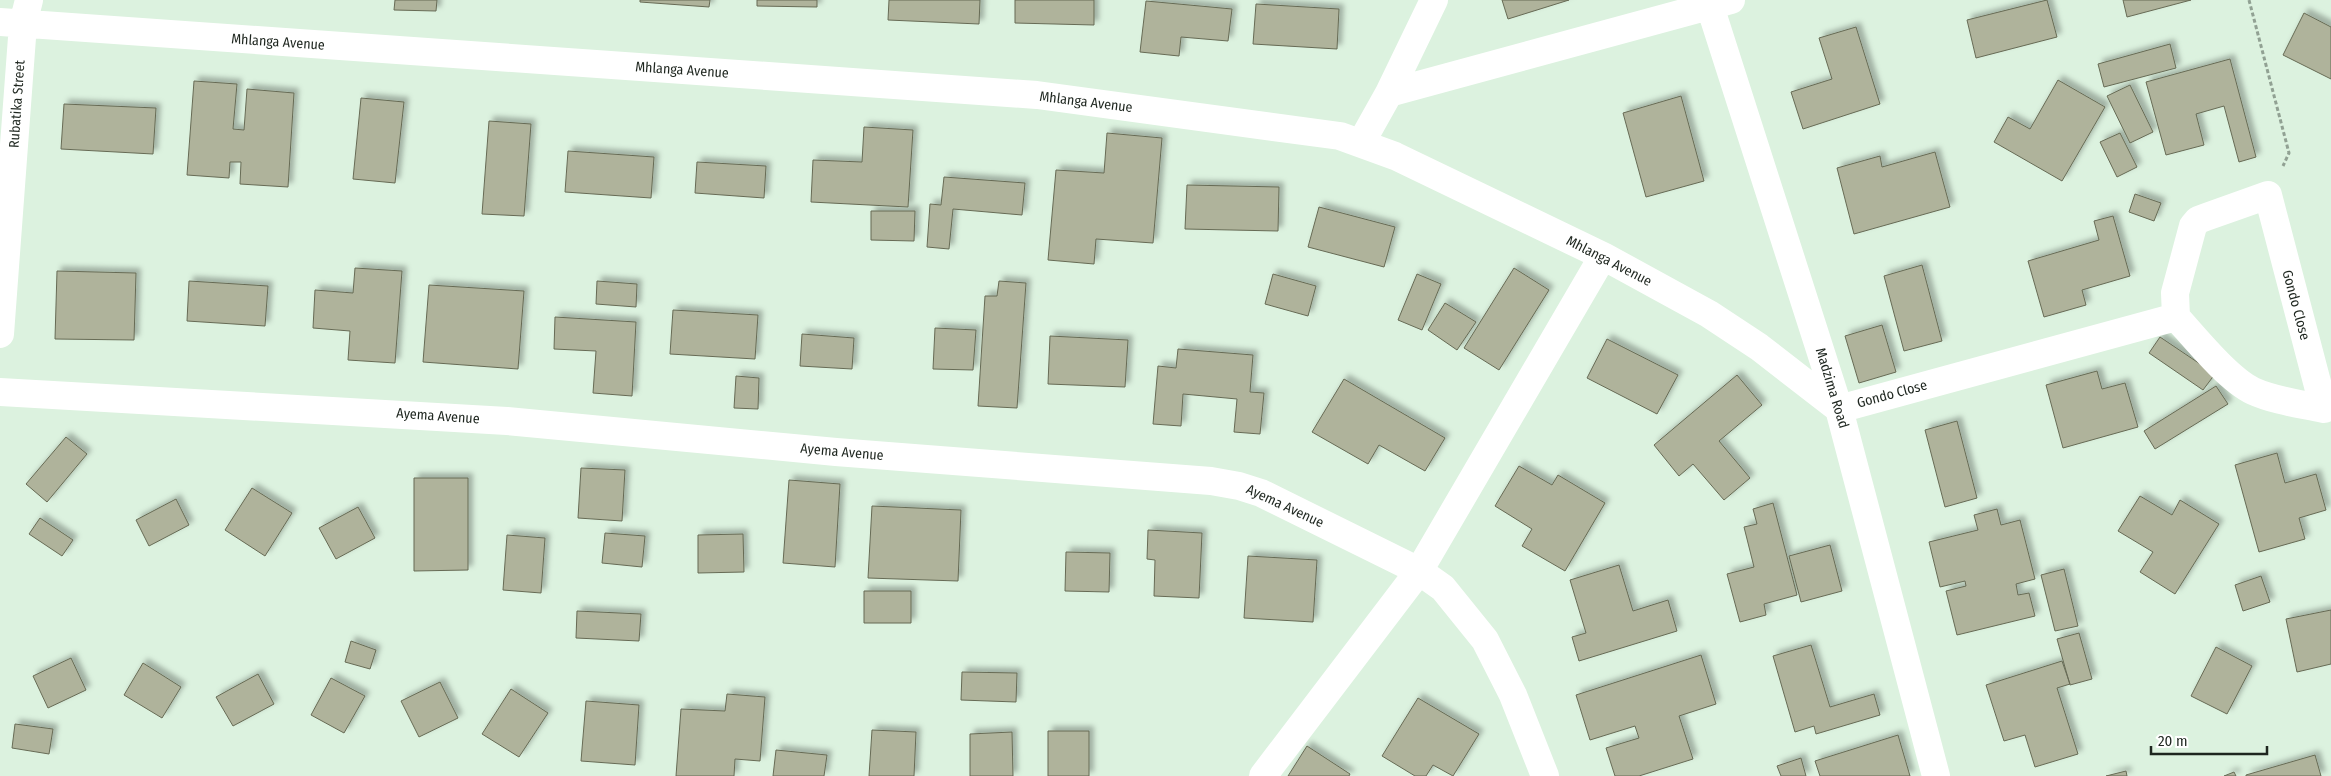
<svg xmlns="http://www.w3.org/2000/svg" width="2331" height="776" viewBox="0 0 2331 776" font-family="'Fira Sans Condensed',sans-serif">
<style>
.building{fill:#afb39b;stroke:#676b55;filter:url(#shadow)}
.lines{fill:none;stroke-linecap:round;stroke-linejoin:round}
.path{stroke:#91a193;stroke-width:3;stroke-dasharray:4 2.5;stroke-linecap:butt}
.minor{stroke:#fff;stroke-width:28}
.labels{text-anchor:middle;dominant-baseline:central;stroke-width:4;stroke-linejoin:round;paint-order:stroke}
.street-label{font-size:14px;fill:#1e261f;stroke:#fff}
</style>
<defs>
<filter id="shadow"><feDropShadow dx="4.5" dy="-4.5" stdDeviation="2.5" flood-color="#0004"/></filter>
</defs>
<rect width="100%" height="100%" fill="#dcf2df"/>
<!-- building -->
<path class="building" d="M395,0H437L436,11L394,10Z
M640,0H710L709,7L640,2Z
M757,0H817V7L757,6Z
M889,0H980L979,24L888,20Z
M1015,0H1094V25L1015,23Z
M1502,0H1569L1508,19Z
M2047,0L2057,37L1976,58L1967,20Z
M2123,0H2191L2127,17Z
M1146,1L1232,9L1228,41L1181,37L1179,56L1140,52Z
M1256,4L1339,9L1337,49L1253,44Z
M2304,13L2331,27V79L2283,55Z
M1856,27L1880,104L1803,129L1791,92L1832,79L1819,38Z
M2170,44L2176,68L2104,87L2098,64Z
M2230,59L2256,157L2239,162L2224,106L2196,114L2204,145L2166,155L2146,82Z
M2058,80L2105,107L2062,181L1994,142L2008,117L2030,129Z
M194,81L237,84L233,129L244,130L247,89L294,93L288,187L240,184L241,162H230L229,178L187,175Z
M2130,85L2153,132L2130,143L2107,96Z
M1681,96L1704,181L1646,197L1623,113Z
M361,98L404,102L395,183L353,179Z
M64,104L156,108L153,154L61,149Z
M489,121L531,124L524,216L482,214Z
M864,127L913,130L908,207L811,202L813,160L862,162Z
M1107,133L1162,138L1153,243L1096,239L1094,264L1048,260L1056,170L1104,173Z
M2120,133L2137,167L2117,177L2100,142Z
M568,151L654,157L651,198L565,192Z
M1935,152L1950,207L1854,234L1837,168L1880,156L1882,167Z
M697,162L766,166L764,198L695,193Z
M944,177L1025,183L1022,215L953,209L949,249L927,247L930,204L941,205Z
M1187,185L1279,187L1278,231L1185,229Z
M2135,194L2161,203L2154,221L2129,212Z
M1319,207L1395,227L1384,267L1308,247Z
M871,211H915L914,241L871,240Z
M2113,216L2130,276L2082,290L2086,305L2044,317L2028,261L2099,240L2094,221Z
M1922,265L1942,341L1904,351L1884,276Z
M355,268L402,271L395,363L348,360L350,331L313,328L315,290L353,293Z
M1514,268L1549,290L1499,370L1464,348Z
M57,271L136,273L134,340L55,339Z
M1273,274L1316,286L1308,316L1265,304Z
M1417,274L1441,284L1422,330L1398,320Z
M189,281L268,286L265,326L187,321Z
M597,281L637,284L636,307L596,304Z
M999,281L1026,283L1017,408L978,406L985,296H997Z
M429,285L524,291L518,369L423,362Z
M1445,303L1476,322L1457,350L1428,330Z
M673,310L758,315L755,359L670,354Z
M555,317L636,322L632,396L593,393L596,351L554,349Z
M1882,325L1896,372L1859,383L1845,336Z
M935,328L976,330L973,370L933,369Z
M802,334L854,338L852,369L800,366Z
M1050,336L1128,340L1125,387L1048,384Z
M2160,337L2215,374L2203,390L2149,353Z
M1607,339L1678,375L1657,414L1587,378Z
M1178,349L1253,355L1250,392L1264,393L1260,434L1234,432L1237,399L1183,394L1181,426L1153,424L1158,366L1176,368Z
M2097,371L2102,389L2125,383L2138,427L2063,448L2046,385Z
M1737,375L1762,405L1719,441L1750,478L1724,500L1693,464L1679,476L1654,445Z
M736,376L759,378L758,409L734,408Z
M1344,379L1445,438L1425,471L1379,445L1368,464L1312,432Z
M2216,386L2228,404L2155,449L2144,431Z
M1957,421L1977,498L1945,507L1925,430Z
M66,437L87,454L47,502L26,484Z
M2277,453L2285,483L2316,474L2326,510L2299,518L2305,539L2259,552L2235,465Z
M1519,466L1552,485L1558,475L1605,503L1565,571L1522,546L1532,529L1495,506Z
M581,468L625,470L622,521L578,518Z
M414,478H468V570L414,571Z
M789,480L840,484L835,567L783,563Z
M252,488L292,513L265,556L225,530Z
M2140,496L2172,515L2180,500L2219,524L2175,594L2140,572L2153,552L2118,531Z
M176,499L189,525L149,546L136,520Z
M1773,503L1797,595L1764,604L1766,615L1740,622L1727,574L1754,567L1744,527L1757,524L1753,509Z
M872,506L961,510L958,581L868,578Z
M358,507L375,538L336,559L319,528Z
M1997,509L2001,525L2020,520L2035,579L2016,584L2018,595L2029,593L2035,616L1957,635L1946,591L1966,586L1965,581L1940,587L1929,542L1978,530L1974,515Z
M40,518L73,540L62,556L29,534Z
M1148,530L1202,533L1199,598L1154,596L1155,560L1147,559Z
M605,533L645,536L642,567L602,563Z
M743,534L744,572L698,573V535Z
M507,535L545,538L541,593L503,590Z
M1830,545L1842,591L1801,602L1789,556Z
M1066,552L1110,553L1109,592L1065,591Z
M1248,556L1317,560L1313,622L1244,618Z
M1619,565L1633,611L1668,600L1677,631L1579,661L1572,637L1586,633L1570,580Z
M2064,569L2078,626L2055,631L2041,575Z
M2261,576L2270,602L2243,611L2235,585Z
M864,591H911V623H864Z
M2331,610V664L2297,672L2286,619Z
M577,611L641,614L639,641L576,638Z
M2079,633L2092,679L2070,685L2057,639Z
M351,641L376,650L370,669L345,662Z
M1811,645L1830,707L1874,694L1880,715L1816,734L1814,726L1795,732L1773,656Z
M2216,647L2252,666L2227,714L2191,696Z
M1701,655L1716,704L1679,716L1693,759L1639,776H1615L1606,748L1639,738L1635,726L1590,740L1576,695Z
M71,658L86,690L48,708L33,676Z
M2062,661L2070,684L2057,688L2078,754L2035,767L2025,735L2004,741L1986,685Z
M143,663L181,687L162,718L124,695Z
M962,672L1017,673L1016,702L961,700Z
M258,674L274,704L233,726L216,697Z
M331,678L365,696L344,733L311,715Z
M440,682L458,718L419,737L401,701Z
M511,689L548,713L519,757L482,734Z
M727,694L765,697L760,761L735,759L734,776H676L681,709L725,711Z
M1418,698L1479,734L1453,776L1433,765L1426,776H1415L1382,756Z
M586,701L639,705L635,765L581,761Z
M15,724L53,729L49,754L12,748Z
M872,730L916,732L914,776H869Z
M1048,731H1089V776H1048Z
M1012,732L1013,776H970V734Z
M1898,735L1910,776H1820L1815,761Z
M1307,746L1350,774L1349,776H1288Z
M776,750L827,755L824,776H773Z
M2315,755L2321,776H2246V775Z
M1801,758L1806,776H1781L1777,766Z
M2126,771L2127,776H2106Z
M2234,772L2236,776H2224Z"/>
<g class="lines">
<!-- path -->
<path class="path" d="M2249,0L2289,153L2283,166"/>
<!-- minor -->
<path class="minor" d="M1708,0L1839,409L1936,776
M0,22L1037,95L1340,136L1395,156L1603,256L1709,314L1759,347L1839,409L2176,317
M1389,93L1434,0
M1361,143L1389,93L1731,0
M2268,195L2324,409C2301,404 2275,401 2253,391C2228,379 2195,338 2176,317L2175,293L2193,226L2198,220L2206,217Z
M0,334L23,24L29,0
M0,392L507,421L836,452L1211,481L1239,486L1261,493L1419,571L1443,588L1485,640L1513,695L1545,776
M1263,776L1419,571L1603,256"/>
</g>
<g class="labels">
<!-- street labels -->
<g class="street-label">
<text transform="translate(278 42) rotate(4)">Mhlanga Avenue</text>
<text transform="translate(682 70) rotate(4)">Mhlanga Avenue</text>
<text transform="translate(1086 102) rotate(7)">Mhlanga Avenue</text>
<text transform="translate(17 104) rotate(-86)">Rubatika Street</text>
<text transform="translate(1609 261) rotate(27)">Mhlanga Avenue</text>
<text transform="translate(2296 305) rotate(75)">Gondo Close</text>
<text transform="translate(1832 388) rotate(73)">Madzima Road</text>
<text transform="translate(1892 394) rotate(-15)">Gondo Close</text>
<text transform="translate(438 416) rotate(4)">Ayema Avenue</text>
<text transform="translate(842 452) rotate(5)">Ayema Avenue</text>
<text transform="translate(1285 506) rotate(25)">Ayema Avenue</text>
</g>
</g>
<!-- scale -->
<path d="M2151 746v8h116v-8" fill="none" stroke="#1e261f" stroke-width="2.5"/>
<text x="2158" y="746" font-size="15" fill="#1e261f" stroke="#ffffff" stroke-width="4" paint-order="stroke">20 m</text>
</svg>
